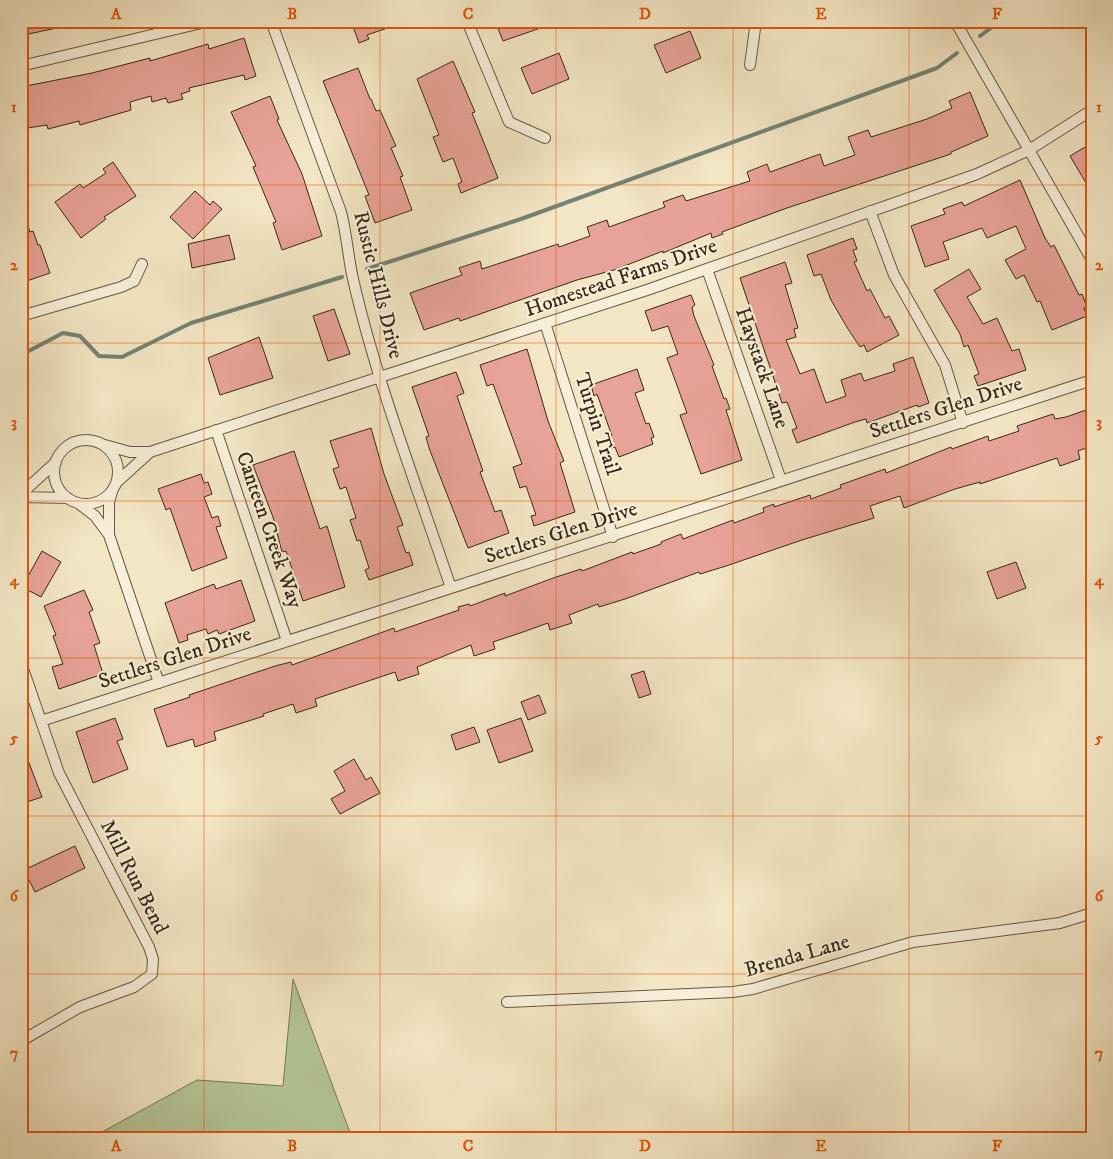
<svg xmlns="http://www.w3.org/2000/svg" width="1113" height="1159" viewBox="0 0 1113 1159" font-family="'IM FELL DW Pica',serif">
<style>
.green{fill:#b5c699;stroke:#777857}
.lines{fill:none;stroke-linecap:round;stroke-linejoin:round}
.stream{stroke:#748375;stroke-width:4}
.building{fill:#e8a398;stroke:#392915}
.minor-casing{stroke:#685841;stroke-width:12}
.minor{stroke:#f7efd9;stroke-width:10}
.grid{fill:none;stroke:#df570c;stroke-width:1;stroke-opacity:0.55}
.labels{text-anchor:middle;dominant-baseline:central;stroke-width:4;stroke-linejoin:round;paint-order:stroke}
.street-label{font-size:21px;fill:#392915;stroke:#f7efd9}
.neatline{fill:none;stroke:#df570c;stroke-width:2}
.grid-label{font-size:16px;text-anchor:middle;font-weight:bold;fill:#df570c}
</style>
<rect width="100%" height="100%" fill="#f3e6c4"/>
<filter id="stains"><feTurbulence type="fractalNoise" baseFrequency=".004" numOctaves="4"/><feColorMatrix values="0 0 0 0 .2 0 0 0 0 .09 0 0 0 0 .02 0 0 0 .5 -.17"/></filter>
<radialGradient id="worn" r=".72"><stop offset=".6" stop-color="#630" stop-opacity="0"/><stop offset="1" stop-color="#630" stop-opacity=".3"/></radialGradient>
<!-- green -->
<path class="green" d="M293,979L352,1138H91L197,1080L283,1086Z"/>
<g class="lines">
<!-- stream -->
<path class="stream" d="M980,36L1000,21
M367,269L521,219L937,68L957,53
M21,355L63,333L80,336L99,356L122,357L191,323L342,277"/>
</g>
<!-- building -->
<path class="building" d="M21,21H65L66,26L24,35Z
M351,21H402V23L367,35L369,39L359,43Z
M495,21H555V23L503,41Z
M690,31L701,58L666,73L654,45Z
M244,38L256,76L245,80L244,75L189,88L190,91L181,94L183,99L168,103L166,98L152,102L151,96L130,102L131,110L80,125L79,121L48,129L47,125L21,129V87L92,73L150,58V61L208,44L209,49Z
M559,53L569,79L532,94L521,68Z
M453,61L475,112L472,113L498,178L461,193L458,184L462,182L453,158L443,162L433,137L439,135L417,79Z
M358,68L370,99H371L376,111L380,110L396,146L391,148L403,176L400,177L412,210L375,223L365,196L369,195L323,81Z
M970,92L988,136L951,152V154L787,208L722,232L723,234L712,238L711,233L663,253V251L614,270L577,280L460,321L459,318L424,330L410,293L462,275L459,268L480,261L482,269L558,244L559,247L590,236L587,227L607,220L609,227L665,207L663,202L683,195L686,201L750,181L747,172L767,164L770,172L820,154L824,166L855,155L848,137L868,130L871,137L927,119L952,108L949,101Z
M270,96L279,119L277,120L302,174L322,236L282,250L273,223L276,222L253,167L256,166L231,112Z
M1092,143V193L1070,156Z
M113,162L136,196L104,217L106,219L81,238L55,202L80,184L83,188L106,173L103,169Z
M1020,180L1045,238L1051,247L1054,245L1079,295L1082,294L1087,307L1084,308L1087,316L1052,330L1040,301L1037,302L1024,275L1016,279L1005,260L1026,249L1016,226L987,238L982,228L943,242L949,259L925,267L911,226L945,214L943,209L962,202L964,206Z
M195,191L210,205L213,201L222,209L193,239L170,217Z
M23,211L30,232L33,231L38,245H40L50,273L21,283V212Z
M229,235L235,259L192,268L188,244Z
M853,238L857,249L853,250L857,261L854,262L867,291L870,289L885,318L889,316L899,335L867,352L864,345L860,347L848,329L831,300L821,274L814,276L807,255Z
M785,262L792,283L785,285L798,328L794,329L796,337L786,340L800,374L814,369L826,403L846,396L841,380L861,373L864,381L895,371L893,364L913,357L929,403L918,407L917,405L867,423L866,419L855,422L797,443L792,430L797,428L787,402L782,403L740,278Z
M969,269L981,289L967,297L983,324L997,318L1012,351L1019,349L1026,370L978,386L974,376L979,374L968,345L964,347L960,334L934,290Z
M691,295L695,305L692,307L694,316L714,365L712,366L724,399L726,398L730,409L726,410L742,460L701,474L680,415L687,413L667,358L678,354L668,326L652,331L645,311Z
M334,309L350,354L328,361L313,316Z
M259,337L273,378L220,395L208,358Z
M527,349L548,421L564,461L560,463L575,512L534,526L531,516L536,515L526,486L520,488L513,467L522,464L493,384L487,386L480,365Z
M637,369L644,390L635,393L646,424L649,423L654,437L651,438L653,444L619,457L615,447L612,448L608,438L612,436L597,394L594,396L591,385Z
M456,372L464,393L457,396L483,471L480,472L495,512L501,510L509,533L468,548L429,448L426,437L429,436L412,387Z
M1092,408V446L1078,451L1080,459L1060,466L1057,458L980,484V482L955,489L904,508L900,496L870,506L874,518L802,540L726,566L700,574L699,572L625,599L599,607L598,604L569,615L572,623L550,630L548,623L523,632L493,642L495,649L474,656L471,645L417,667L419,674L398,681L395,672L315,699L317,706L296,713L293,704L263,714L264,716L214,732L216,740L195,747L193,739L167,747L154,709L190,697L189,695L275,666L291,662L292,665L394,628L395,632L459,610L458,607L469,604L470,606L505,593V596L556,577L581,569L582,571L632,552L633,554L661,544V542L681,534L683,539L733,520L734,523L764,512L763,508L774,504V507L810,495L811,499L841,488L840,485L885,469L886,473L951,447L952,449L988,436L989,441L1019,431L1017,426L1053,414L1055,419L1066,417Z
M371,428L384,474L403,525L397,527L406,553L409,552L413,565L369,580L365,570L369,568L360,540L357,541L350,520L356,518L346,487L340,489L333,469L339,467L330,441Z
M294,451L320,529L327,526L345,587L303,601L286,551L282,552L273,517L253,465Z
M201,474L204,483L208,482L212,494L204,497L212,518L218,516L221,526L216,527L227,558L192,571L170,508L166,510L158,489Z
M42,551L61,562L41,597L22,587Z
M1016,562L1026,588L997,599L987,572Z
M241,580L255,621L219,634L217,630L208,634L206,629L187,635L188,640L179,643L165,603L214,584L216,589Z
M84,590L93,610L89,612L100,643L94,645L103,674L59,689L52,667L63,664L53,636L56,635L44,606Z
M644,671L651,694L639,698L631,675Z
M539,695L546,713L528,720L521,702Z
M115,718L123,739L117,741L128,769L93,783L76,732Z
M521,718L533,751L499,763L487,730Z
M474,727L480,742L456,750L451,735Z
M21,742L42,797L21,804Z
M354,759L366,780L371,777L380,793L340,814L331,799L345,791L334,771Z
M75,846L85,868L35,892L24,870Z"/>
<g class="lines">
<defs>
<path id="minor" d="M271,21L341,212C347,235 348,257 353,279C377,384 417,486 451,588
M467,21L509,122L545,138
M955,21L1092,260
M750,65L756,21
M21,66L210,21
M870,211L894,275L945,365L963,423
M707,269L781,480
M21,316L121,287L134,281L142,264
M545,323L613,537
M216,430L287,641
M54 472a32 32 0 1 1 64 0a32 32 0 1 1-64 0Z
M101,444L130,452H150L647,290L977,174L1029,150L1092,110
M117,482L150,452
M21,494L56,462
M21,497L68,498
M78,503L95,516L109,535L159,683
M109,534V502L112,492
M21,663L59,773L149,947L153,959L152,974L134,987L80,1007L21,1041
M41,721L1092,380
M507,1002L733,992L753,989L913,942L1060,923L1092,913"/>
</defs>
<!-- minor casing -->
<use href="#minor" class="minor-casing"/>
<!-- minor -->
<use href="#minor" class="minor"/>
</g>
<!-- grid -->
<path class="grid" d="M204,21V1138M380,21V1138M556,21V1138M733,21V1138M909,21V1138M21,185H1092M21,343H1092M21,501H1092M21,658H1092M21,816H1092M21,974H1092"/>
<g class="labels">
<!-- street labels -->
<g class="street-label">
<text transform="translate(621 278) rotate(-19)">Homestead Farms Drive</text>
<text transform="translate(378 285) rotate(76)">Rustic Hills Drive</text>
<text transform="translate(762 368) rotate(71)">Haystack Lane</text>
<text transform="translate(946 408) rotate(-18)">Settlers Glen Drive</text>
<text transform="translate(597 424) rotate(72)">Turpin Trail</text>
<text transform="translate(269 530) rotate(71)">Canteen Creek Way</text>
<text transform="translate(561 533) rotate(-18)">Settlers Glen Drive</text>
<text transform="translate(175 658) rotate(-18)">Settlers Glen Drive</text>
<text transform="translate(134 877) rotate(63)">Mill Run Bend</text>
<text transform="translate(797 956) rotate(-16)">Brenda Lane</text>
</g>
</g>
<!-- margin -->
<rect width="1113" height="1159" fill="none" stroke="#f3e6c4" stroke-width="55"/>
<rect x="28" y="28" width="1058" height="1104" class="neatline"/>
<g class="grid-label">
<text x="116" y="19">A</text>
<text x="292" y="19">B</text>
<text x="468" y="19">C</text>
<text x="645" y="19">D</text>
<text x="821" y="19">E</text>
<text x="997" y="19">F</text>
<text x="14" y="112">1</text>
<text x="1099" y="112">1</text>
<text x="14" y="270">2</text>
<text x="1099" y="270">2</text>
<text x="14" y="427">3</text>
<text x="1099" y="427">3</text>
<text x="14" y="585">4</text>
<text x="1099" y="585">4</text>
<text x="14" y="743">5</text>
<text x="1099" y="743">5</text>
<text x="14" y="901">6</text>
<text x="1099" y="901">6</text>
<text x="14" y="1058">7</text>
<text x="1099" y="1058">7</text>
<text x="116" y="1151">A</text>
<text x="292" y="1151">B</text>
<text x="468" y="1151">C</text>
<text x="645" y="1151">D</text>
<text x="821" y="1151">E</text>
<text x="997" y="1151">F</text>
</g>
<rect width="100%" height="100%" filter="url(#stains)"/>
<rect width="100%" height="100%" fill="url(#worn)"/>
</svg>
